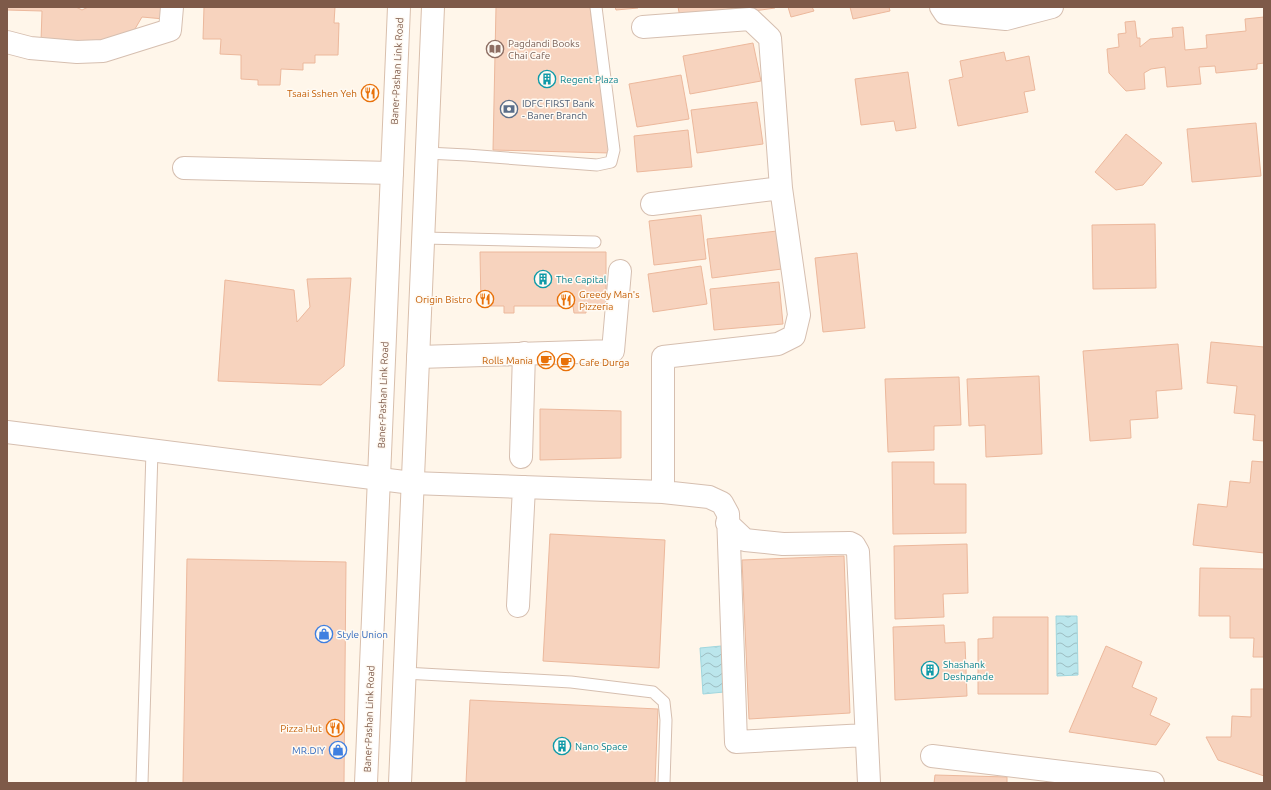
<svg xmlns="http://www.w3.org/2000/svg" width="1271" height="790" viewBox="0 0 1271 790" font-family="Ubuntu,sans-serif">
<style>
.water{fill:url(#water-waves);stroke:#a0d7df}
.building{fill:#f7d3be;stroke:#ecb89c}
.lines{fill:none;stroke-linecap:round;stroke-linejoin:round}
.lane-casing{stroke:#d6bfb0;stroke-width:13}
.street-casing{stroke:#d6bfb0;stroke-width:24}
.secondary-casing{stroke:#d9bfac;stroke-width:24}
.lane{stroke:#fff;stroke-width:11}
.street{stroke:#fff;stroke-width:22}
.secondary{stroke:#fff;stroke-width:22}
.labels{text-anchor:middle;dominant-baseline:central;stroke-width:3;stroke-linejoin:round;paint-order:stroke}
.education-label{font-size:10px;fill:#785e54;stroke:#fffaf3;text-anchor:start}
.street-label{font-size:10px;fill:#7e5a49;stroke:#fffaf3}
.culture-label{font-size:10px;fill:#0d838f;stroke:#fffaf3;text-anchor:start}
.food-label{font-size:10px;fill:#c56008;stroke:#fffaf3;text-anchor:end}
.service-label{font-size:10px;fill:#4e5e75;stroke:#fffaf3;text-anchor:start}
.shop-label{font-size:10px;fill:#366cbe;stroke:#fffaf3;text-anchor:start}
</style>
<defs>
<pattern id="water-waves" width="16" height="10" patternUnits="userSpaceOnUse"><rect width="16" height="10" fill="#bbe6ec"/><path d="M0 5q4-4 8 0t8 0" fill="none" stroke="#9dbdc1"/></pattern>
</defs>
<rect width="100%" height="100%" fill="#fff6ea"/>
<!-- water -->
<path class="water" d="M1056,616H1077L1078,675L1057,676Z
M721,646L724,692L703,694L700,648Z"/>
<!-- building -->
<path class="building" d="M7,7H76L82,10L88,7H164V19L142,17L132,34L95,44L41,41L42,11L7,10Z
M204,7H335L334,23H339L338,55H315V63H303V70L281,69L280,85H258V80L241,79V55L220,54L221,39H203Z
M496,7H590L610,153L493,150Z
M615,7H638V8L616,10Z
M678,7H735V8L680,17Z
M739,7H775V8L740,13Z
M788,7H812L814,11L791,17Z
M850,7H889L890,11L853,19Z
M1264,17V63L1257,64V69L1216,73L1215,66L1199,67L1201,84L1167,87L1165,67L1151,69L1144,73L1145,89L1126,91L1109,73L1107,49L1119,47L1118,34L1126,33L1125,22L1135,21L1137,38H1140V47L1150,39L1173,37L1172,28L1183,27L1185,50L1207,48L1206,35L1246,31L1245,19Z
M753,43L761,81L690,94L683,56Z
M1004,52L1006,61L1029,56L1035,90L1024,92L1028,112L958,126L949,80L963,77L960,61Z
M908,72L916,128L896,131L894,121L861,125L855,79Z
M681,75L689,119L637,127L629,84Z
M757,102L763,144L697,153L691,110Z
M1256,123L1261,176L1192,182L1187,129Z
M688,130L692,167L637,172L634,136Z
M1126,134L1162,163L1143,185L1116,190L1095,172Z
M701,215L706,259L654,265L649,221Z
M1155,224L1156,288L1093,289L1092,225Z
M777,231L782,269L712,278L707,239Z
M480,252H606V306H586V313H574L573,306H514V313H504V306H481Z
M857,253L865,328L823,332L815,258Z
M701,266L707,304L653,312L648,274Z
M351,278L344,366L321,385L218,381L225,280L294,290L297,322L310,307L307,279Z
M779,282L783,324L714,330L710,289Z
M1211,342L1264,347V441L1253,440L1255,415L1234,413L1237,386L1207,383Z
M1178,344L1182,389L1156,391L1158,418L1130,420L1131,438L1090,441L1083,351Z
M1039,376L1042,454L986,457L985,425L969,426L967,379Z
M959,377L961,425L934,426V450L888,452L885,379Z
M540,409L621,411V458L540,460Z
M1252,461L1264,462V553L1193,545L1198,504L1227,507L1230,481L1250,483Z
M892,462H934V484H966V533L893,534Z
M550,534L665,540L659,668L543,661Z
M967,544L968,593L943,594L944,617L895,619L894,546Z
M844,556L850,713L749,719L742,560Z
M187,559L346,562L344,783H183Z
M1200,568L1264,569V657H1253L1254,638H1230V616H1199Z
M993,617H1048V694H978V639L993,638Z
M944,625L945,643L965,642L967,696L895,700L893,627Z
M1106,646L1142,662L1132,687L1157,698L1150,715L1170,724L1156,745L1069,732Z
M1251,689H1264V776L1218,760L1206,737H1231L1232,716L1251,717Z
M470,700L658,709L655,783H466Z
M935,775L1007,777V783H934Z"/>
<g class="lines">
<defs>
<path id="lane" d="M427,153L467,155L597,165L611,162L614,150L596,7
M423,238L595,242
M404,673L571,682L653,692L664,702L666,720L664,783
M142,783L152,451"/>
<path id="street" d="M941,7L945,13L1006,19L1052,7
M643,27L750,19L770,38L781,188L652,204
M7,42L30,48L77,52L103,51L170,30L172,7
M184,168L392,173
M418,357L613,351L620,271
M7,432L412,483L663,492L709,497L722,503L728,514L736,742L866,735
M521,457L524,353
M663,492V357L778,344L794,336L799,315L781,188
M727,523L745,540L783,544L850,543L854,545L858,552L869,783
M518,606L524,487
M932,756L1153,783"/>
<path id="secondary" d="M366,783L399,7
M400,783L433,7"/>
</defs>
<!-- lane casing -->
<use href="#lane" class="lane-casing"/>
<!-- street casing -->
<use href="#street" class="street-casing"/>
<!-- secondary casing -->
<use href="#secondary" class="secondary-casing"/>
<!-- lane -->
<use href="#lane" class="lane"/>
<!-- street -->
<use href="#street" class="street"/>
<!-- secondary -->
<use href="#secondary" class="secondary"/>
</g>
<!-- icons -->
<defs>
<symbol id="library-ring" viewBox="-11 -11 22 22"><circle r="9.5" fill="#fffaf3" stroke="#8d6e63" stroke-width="1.5"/><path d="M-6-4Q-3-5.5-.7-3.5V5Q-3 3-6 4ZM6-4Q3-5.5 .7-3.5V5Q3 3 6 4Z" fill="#8d6e63"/></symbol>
<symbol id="building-ring" viewBox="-11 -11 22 22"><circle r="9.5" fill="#fffaf3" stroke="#0f9aa8" stroke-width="1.5"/><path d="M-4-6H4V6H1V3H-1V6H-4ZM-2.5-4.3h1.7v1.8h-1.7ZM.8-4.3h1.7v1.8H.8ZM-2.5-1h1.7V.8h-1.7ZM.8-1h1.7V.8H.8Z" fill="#0f9aa8"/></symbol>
<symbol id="restaurant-ring" viewBox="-11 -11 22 22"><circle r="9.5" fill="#fffaf3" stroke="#e8710a" stroke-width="1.5"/><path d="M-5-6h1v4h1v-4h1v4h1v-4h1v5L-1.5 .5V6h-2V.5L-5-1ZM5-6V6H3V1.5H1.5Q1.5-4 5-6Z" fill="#e8710a"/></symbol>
<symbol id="bank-ring" viewBox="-11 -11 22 22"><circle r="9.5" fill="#fffaf3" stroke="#5c6f8a" stroke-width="1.5"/><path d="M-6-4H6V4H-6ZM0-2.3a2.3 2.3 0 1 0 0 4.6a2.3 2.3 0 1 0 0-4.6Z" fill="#5c6f8a"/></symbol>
<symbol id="cafe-ring" viewBox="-11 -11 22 22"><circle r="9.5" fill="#fffaf3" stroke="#e8710a" stroke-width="1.5"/><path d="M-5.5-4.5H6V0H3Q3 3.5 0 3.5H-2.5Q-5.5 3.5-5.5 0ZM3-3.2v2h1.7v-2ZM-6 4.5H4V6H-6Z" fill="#e8710a"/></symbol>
<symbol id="shop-ring" viewBox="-11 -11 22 22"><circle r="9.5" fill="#fffaf3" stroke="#3f7fe0" stroke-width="1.5"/><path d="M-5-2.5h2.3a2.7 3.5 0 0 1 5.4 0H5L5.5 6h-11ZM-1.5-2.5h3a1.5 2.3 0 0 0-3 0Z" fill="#3f7fe0"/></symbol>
</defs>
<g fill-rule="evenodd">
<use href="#library-ring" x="485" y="39" width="20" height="20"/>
<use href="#building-ring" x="537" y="69" width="20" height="20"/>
<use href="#restaurant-ring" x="360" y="83" width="20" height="20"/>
<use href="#bank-ring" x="499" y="99" width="20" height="20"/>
<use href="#building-ring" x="533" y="269" width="20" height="20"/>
<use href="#restaurant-ring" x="475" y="289" width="20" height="20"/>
<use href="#restaurant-ring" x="556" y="290" width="20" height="20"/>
<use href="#cafe-ring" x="536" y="350" width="20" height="20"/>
<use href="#cafe-ring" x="556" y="352" width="20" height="20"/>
<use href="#shop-ring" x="314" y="624" width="20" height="20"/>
<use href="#building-ring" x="920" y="660" width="20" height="20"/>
<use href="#restaurant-ring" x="325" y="718" width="20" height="20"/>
<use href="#building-ring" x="552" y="736" width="20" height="20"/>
<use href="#shop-ring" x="328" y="740" width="20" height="20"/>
</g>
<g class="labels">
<!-- education labels -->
<g class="education-label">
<text x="508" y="43">Pagdandi Books<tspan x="508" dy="12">Chai Cafe</tspan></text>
</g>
<!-- street labels -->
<g class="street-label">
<text transform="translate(397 71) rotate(-87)">Baner-Pashan Link Road</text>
<text transform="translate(383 395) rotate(-88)">Baner-Pashan Link Road</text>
<text transform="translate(369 719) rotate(-88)">Baner-Pashan Link Road</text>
</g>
<!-- culture labels -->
<g class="culture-label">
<text x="560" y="79">Regent Plaza</text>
<text x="556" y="279">The Capital</text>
<text x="943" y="664">Shashank<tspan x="943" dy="12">Deshpande</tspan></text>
<text x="575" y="746">Nano Space</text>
</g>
<!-- food labels -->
<g class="food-label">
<text x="357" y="93">Tsaai Sshen Yeh</text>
<text x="579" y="294" text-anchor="start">Greedy Man's<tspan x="579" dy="12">Pizzeria</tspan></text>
<text x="472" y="299">Origin Bistro</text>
<text x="533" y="360">Rolls Mania</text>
<text x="579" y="362" text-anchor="start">Cafe Durga</text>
<text x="322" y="728">Pizza Hut</text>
</g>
<!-- service labels -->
<g class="service-label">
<text x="522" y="103">IDFC FIRST Bank<tspan x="522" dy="12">- Baner Branch</tspan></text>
</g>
<!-- shop labels -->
<g class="shop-label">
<text x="337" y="634">Style Union</text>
<text x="325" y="750" text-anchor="end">MR.DIY</text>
</g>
</g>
<!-- border -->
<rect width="1271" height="790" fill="none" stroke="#7e5a49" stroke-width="16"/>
</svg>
